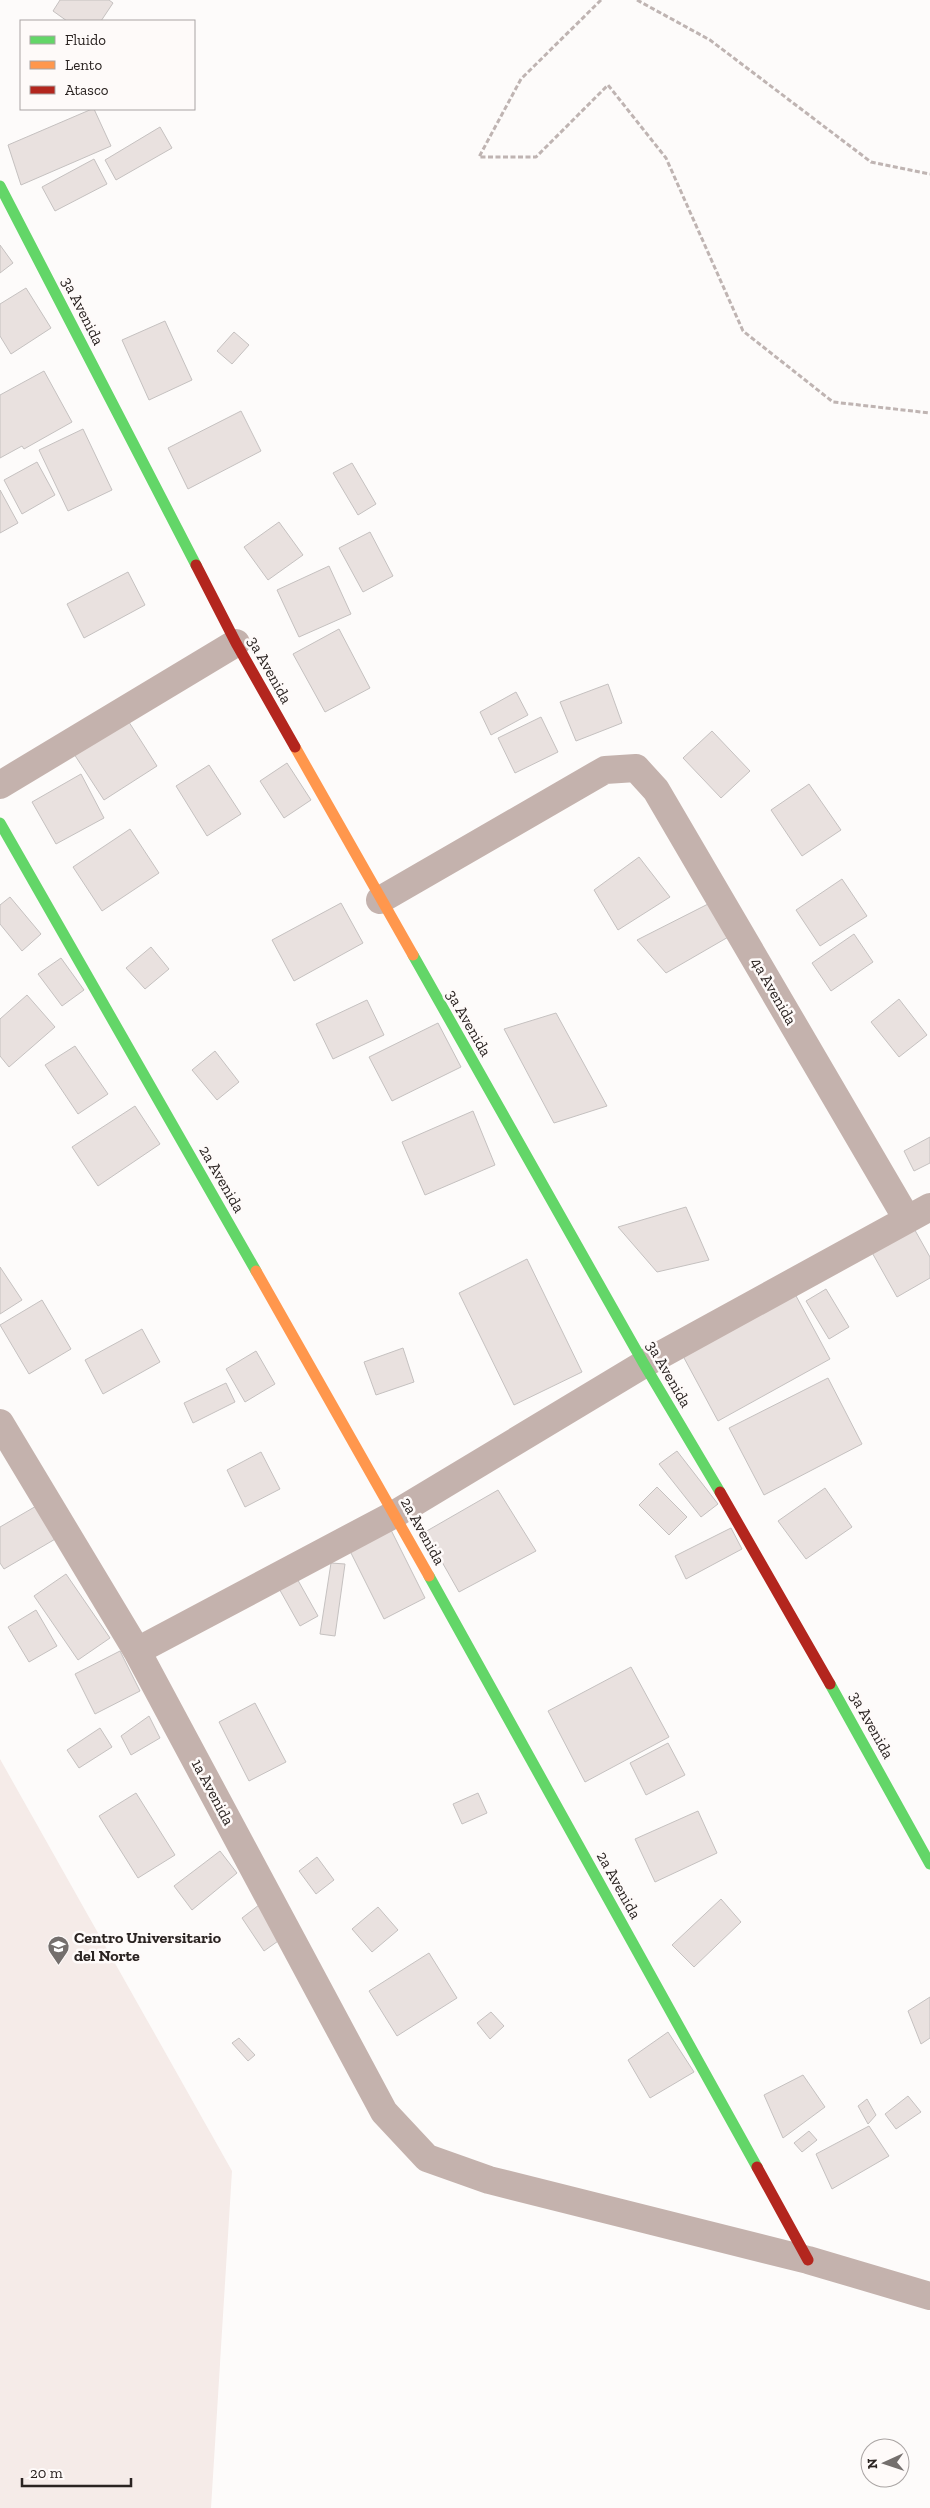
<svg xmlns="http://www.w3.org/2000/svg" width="930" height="2508" viewBox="0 0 930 2508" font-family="'Zilla Slab',serif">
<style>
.built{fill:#f5ebe8}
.building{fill:#e9e1df;stroke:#c5c1c0}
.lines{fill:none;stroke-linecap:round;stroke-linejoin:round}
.path{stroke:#bfb4b2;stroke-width:3;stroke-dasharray:5 2.5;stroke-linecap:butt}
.street{stroke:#c4b2ad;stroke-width:28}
.fast{stroke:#63d668;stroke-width:11}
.slow{stroke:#ff974d;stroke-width:11}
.jam{stroke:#b3261e;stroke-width:11}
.labels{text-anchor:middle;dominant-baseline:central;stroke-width:5;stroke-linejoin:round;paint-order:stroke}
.street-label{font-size:16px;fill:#2a2321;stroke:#fefaf9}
.poi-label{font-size:16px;font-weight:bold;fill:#2a2321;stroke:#fefaf9;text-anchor:start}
</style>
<rect width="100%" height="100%" fill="#fdfbfa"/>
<!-- built -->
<path class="built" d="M0,1759L232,2171L211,2508H0Z"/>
<!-- building -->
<path class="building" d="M60,0H109L113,3L101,21H67L53,11Z
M92,109H94L111,146L21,185L8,145Z
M160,127L172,148L116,180L105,160Z
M94,159L107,184L55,211L42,187Z
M0,245L13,263L0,273Z
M26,288L51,328L11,354L0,336V304Z
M165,321L192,380L149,400L122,340Z
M234,332L249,345L232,364L217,351Z
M44,371L72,422L24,449L22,446L0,458V395Z
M241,411L261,451L188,489L168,448Z
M83,429L112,490L68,511L39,450Z
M37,462L55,495L22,514L4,480Z
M352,463L376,504L358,515L333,473Z
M0,490L18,523L0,533Z
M279,522L303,555L268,580L244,547Z
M370,532L393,576L363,592L339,548Z
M329,566L351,614L299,637L277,590Z
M128,572L145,605L84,638L67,604Z
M339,629L370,688L325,712L293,654Z
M608,684L622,723L576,741L560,702Z
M516,692L528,715L491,735L480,712Z
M541,717L558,752L515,773L498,738Z
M127,719L157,766L104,800L74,754Z
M712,731L750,771L721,798L683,758Z
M287,763L311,800L284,818L260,781Z
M209,765L241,814L207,836L176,786Z
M81,774L104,818L56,844L32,802Z
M809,784L841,830L802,856L771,810Z
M130,829L159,873L102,911L73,867Z
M639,857L670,897L618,930L594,890Z
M842,879L867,916L820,946L796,910Z
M10,897L41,934L22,951L0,924V905Z
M712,902L730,936L666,973L637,940Z
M341,903L363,943L294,981L272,940Z
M854,934L873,962L831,991L812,963Z
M151,947L169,969L145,989L126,968Z
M61,958L84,990L62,1006L38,974Z
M27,995L55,1027L9,1067L0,1056V1019Z
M899,999L927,1035L899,1057L871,1022Z
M367,1000L384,1035L333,1059L316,1024Z
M556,1013L607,1106L554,1123L504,1029Z
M438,1023L461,1067L392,1101L369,1057Z
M75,1046L108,1094L78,1114L45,1065Z
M215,1051L239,1082L217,1100L192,1070Z
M135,1106L160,1144L98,1186L72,1147Z
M473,1111L495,1165L425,1195L402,1142Z
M930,1137V1163L914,1171L904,1151Z
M686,1207L709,1260L657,1272L618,1227Z
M912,1225L930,1257V1278L897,1297L870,1249Z
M527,1259L582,1372L514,1405L459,1293Z
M0,1267L22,1300L0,1314Z
M826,1289L849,1327L829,1339L806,1301Z
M795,1294L830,1359L718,1421L683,1356Z
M42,1300L71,1349L29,1374L0,1325Z
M142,1329L160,1362L103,1394L85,1360Z
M403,1348L414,1382L376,1395L364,1362Z
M256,1351L275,1384L245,1402L226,1369Z
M828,1378L862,1444L764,1495L729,1428Z
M226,1383L235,1402L193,1423L184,1403Z
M677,1451L718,1504L701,1517L659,1464Z
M261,1452L280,1489L245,1507L227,1470Z
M657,1487L687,1517L669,1535L639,1505Z
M825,1488L852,1527L806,1559L778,1521Z
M498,1490L536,1551L459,1592L425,1532Z
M38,1505L57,1538L4,1569L0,1563V1527Z
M389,1526L425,1598L384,1619L348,1547Z
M731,1528L742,1549L686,1579L675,1556Z
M331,1563L345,1564L335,1636L320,1634Z
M66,1574L110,1638L78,1660L34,1596Z
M295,1575L318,1616L300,1626L277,1585Z
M36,1610L57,1646L29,1662L8,1627Z
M120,1651L140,1691L95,1714L75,1674Z
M631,1667L669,1737L585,1782L548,1711Z
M255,1703L286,1762L249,1781L219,1722Z
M149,1716L160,1738L131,1755L121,1736Z
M100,1728L112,1747L79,1768L67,1750Z
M668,1743L685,1775L646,1795L630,1763Z
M136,1793L175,1855L138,1878L99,1816Z
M478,1793L487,1813L462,1824L453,1804Z
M698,1811L717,1853L655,1882L635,1839Z
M220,1851L237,1873L192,1910L174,1886Z
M317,1857L334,1880L316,1894L299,1871Z
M721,1899L741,1922L694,1967L672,1945Z
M259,1905L281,1939L264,1951L242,1918Z
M378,1907L398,1930L372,1952L352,1929Z
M429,1953L457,1998L397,2036L369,1991Z
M930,1997V2038L921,2044L908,2011Z
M491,2012L504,2026L490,2039L477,2023Z
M668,2032L694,2072L650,2098L628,2060Z
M239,2038L255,2055L248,2061L232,2043Z
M803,2075L825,2107L783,2138L764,2095Z
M908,2096L921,2112L896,2129L885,2114Z
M867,2099L876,2115L868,2124L858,2106Z
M869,2126L889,2156L832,2189L816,2154Z
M809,2131L817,2140L802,2152L794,2143Z"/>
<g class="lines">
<!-- path -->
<path class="path" d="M601,0L521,79L479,157H536L608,85L666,158L743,331L833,402L930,413
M637,0L710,40L871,162L930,174"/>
<!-- street -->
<path class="street" d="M0,785L236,643
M380,900L605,770L636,768L656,790L907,1219
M0,1423L137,1651L384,2112L427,2158L489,2180L808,2260L930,2296
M137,1651L395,1514L644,1364L930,1207"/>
<!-- fast -->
<path class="fast" d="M0,186L196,565
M0,823L256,1271
M413,955L644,1364L720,1492
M429,1576L757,2167
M830,1684L930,1864"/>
<!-- slow -->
<path class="slow" d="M295,747L413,955
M256,1271L429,1576"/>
<!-- jam -->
<path class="jam" d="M196,565L236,643L295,747
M720,1492L830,1684
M757,2167L808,2260"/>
</g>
<!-- icons -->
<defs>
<symbol id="university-pin" viewBox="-11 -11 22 30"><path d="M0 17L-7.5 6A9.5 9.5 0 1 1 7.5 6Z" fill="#746f6d" stroke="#fefaf9"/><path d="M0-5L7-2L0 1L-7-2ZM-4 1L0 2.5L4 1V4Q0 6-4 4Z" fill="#fff"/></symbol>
</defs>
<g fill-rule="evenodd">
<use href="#university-pin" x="46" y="1934" width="25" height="34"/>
</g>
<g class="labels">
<!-- street labels -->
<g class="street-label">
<text transform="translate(83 311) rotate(63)">3a Avenida</text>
<text transform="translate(270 670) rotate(61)">3a Avenida</text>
<text transform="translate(774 991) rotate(60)">4a Avenida</text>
<text transform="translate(469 1023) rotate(60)">3a Avenida</text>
<text transform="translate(222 1179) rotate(60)">2a Avenida</text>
<text transform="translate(669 1374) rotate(60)">3a Avenida</text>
<text transform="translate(423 1531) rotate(61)">2a Avenida</text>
<text transform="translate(872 1725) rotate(61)">3a Avenida</text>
<text transform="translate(213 1792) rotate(62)">1a Avenida</text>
<text transform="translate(619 1885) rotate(61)">2a Avenida</text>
</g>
<!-- poi labels -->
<g class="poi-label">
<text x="74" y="1937">Centro Universitario<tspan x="74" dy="18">del Norte</tspan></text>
</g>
</g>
<!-- legend -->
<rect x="20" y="20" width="175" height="90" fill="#fefaf9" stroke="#a9a4a3"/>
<rect x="30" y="36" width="25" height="8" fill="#63d668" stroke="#a9a4a3"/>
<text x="65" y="45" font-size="15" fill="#2a2321">Fluido</text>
<rect x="30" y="61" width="25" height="8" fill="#ff974d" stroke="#a9a4a3"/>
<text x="65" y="70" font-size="15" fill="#2a2321">Lento</text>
<rect x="30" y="86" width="25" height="8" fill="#b3261e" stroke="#a9a4a3"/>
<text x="65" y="95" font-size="15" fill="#2a2321">Atasco</text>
<!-- north arrow -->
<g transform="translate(885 2463) rotate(267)"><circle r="24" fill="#fefaf9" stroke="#a9a4a3"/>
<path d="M0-4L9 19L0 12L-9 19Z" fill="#746f6d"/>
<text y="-8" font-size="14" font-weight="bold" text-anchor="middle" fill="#2a2321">N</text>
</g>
<!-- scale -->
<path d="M22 2478v8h109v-8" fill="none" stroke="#2a2321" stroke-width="2.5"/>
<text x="30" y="2478" font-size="15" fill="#2a2321" stroke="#fefaf9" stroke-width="4" paint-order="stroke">20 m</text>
</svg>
